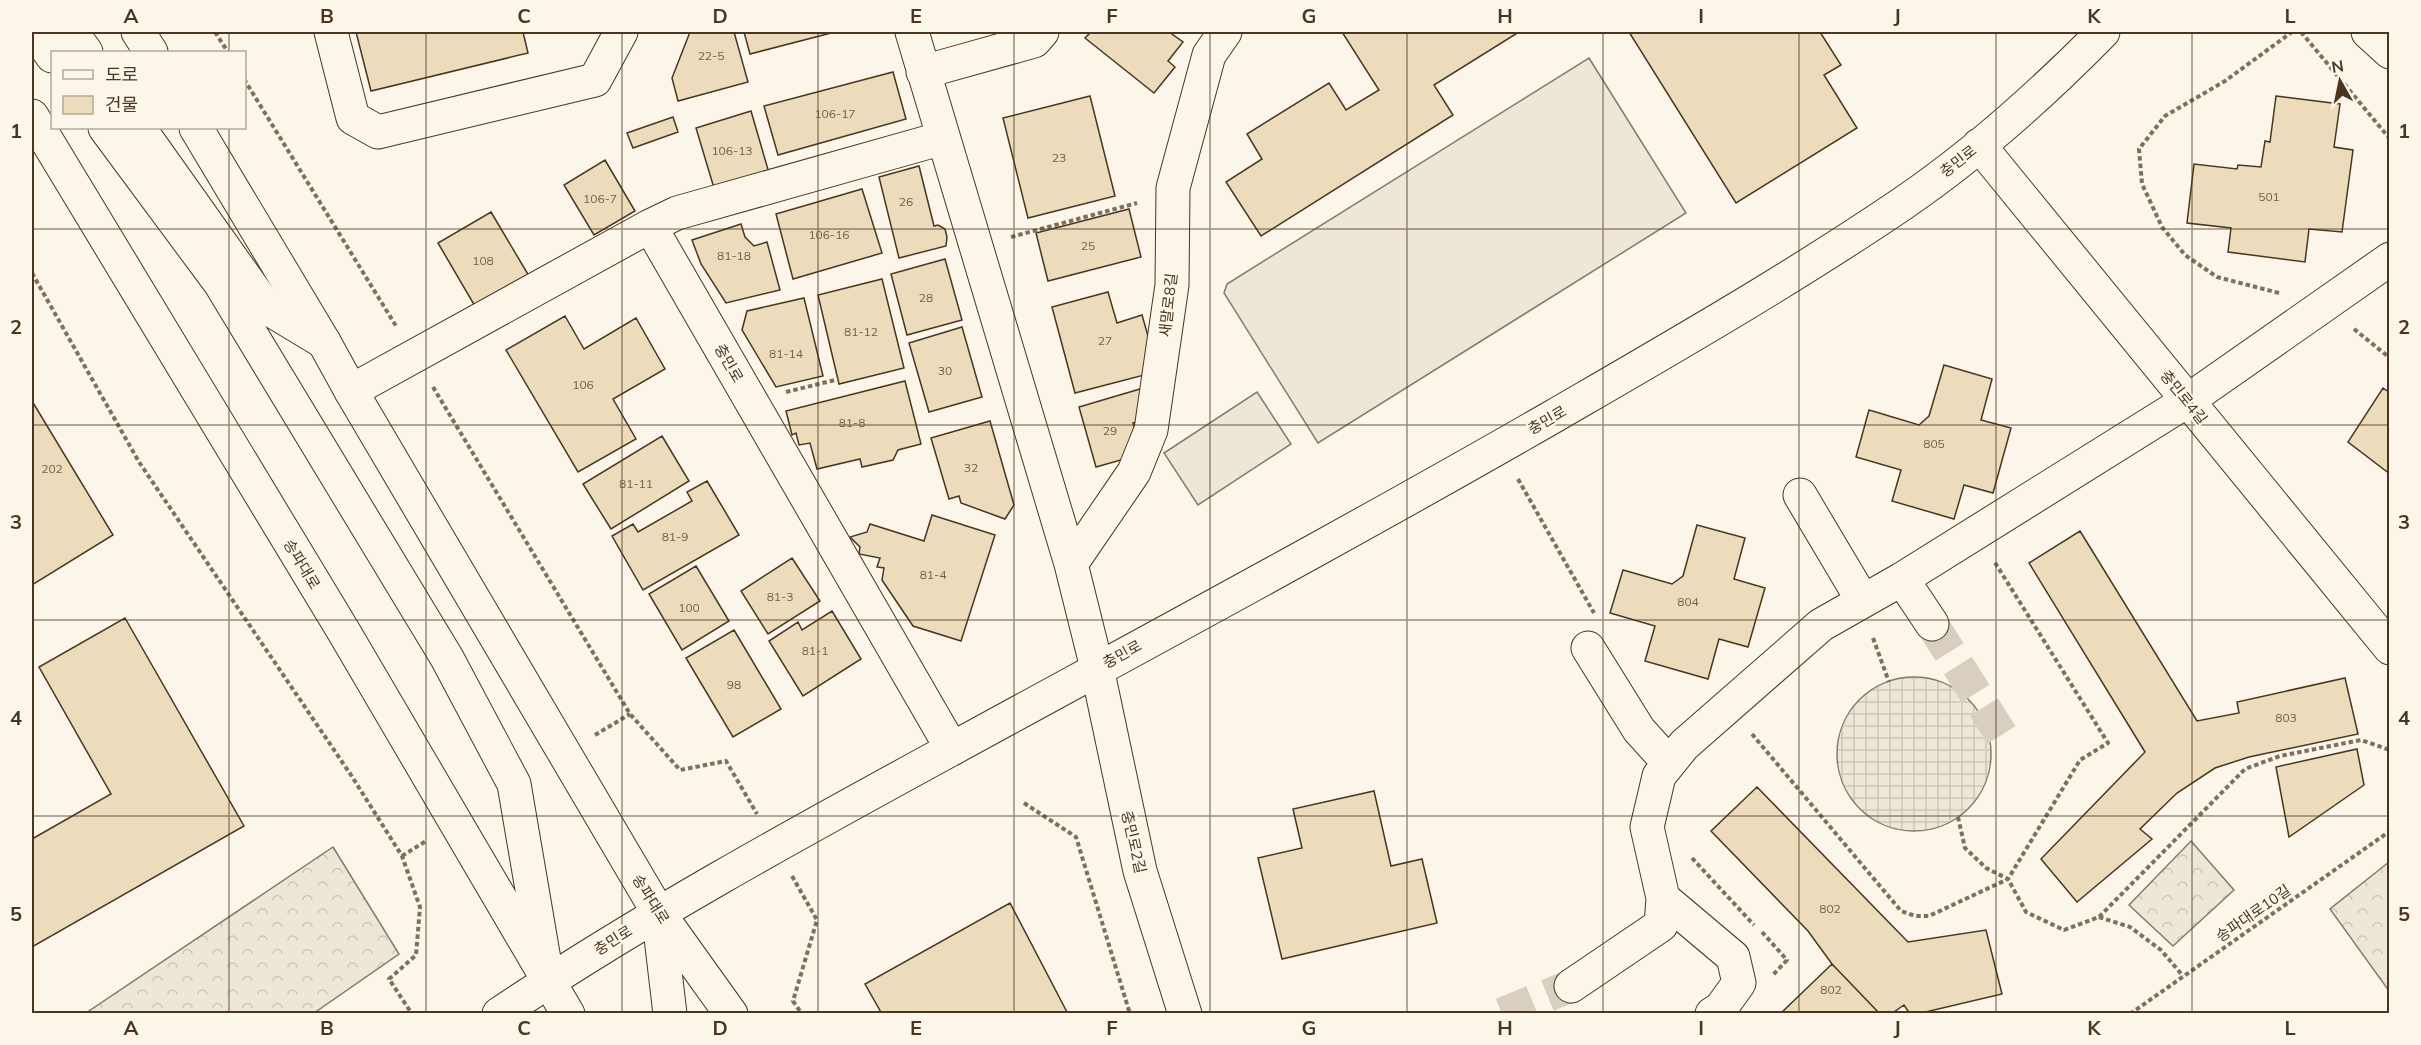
<svg xmlns="http://www.w3.org/2000/svg" width="2421" height="1045" viewBox="0 0 2421 1045" font-family="Mulish,'Noto Sans KR',sans-serif">
<style>
.forest{fill:url(#forest-crowns);stroke:#887966;stroke-width:1.5}
.garden{fill:#ede6d9;stroke:#887966;stroke-width:1.5}
.plaza{fill:url(#plaza-grid);stroke:#887966;stroke-width:1.5}
.building{fill:#ecdcbc;stroke:#4a3520;stroke-width:1.5}
.lines{fill:none;stroke-linecap:round;stroke-linejoin:round}
.minor-tunnel{stroke:#d8cfc1;stroke-width:33;stroke-dasharray:33 16;stroke-linecap:butt}
.minor-casing{stroke:#4a3520;stroke-width:35}
.major-casing{stroke:#4a3520;stroke-width:35}
.path{stroke:#7f6f5c;stroke-width:4;stroke-dasharray:4.5 3;stroke-linecap:butt}
.minor{stroke:#fbf6e9;stroke-width:33}
.major{stroke:#fbf6e9;stroke-width:33}
.grid{fill:none;stroke:#4a3520;stroke-width:1.5;stroke-opacity:0.55}
.labels{text-anchor:middle;dominant-baseline:central;stroke-width:4.5;stroke-linejoin:round;paint-order:stroke}
.number-label{font-size:12px;fill:#725f47}
.street-label{font-size:15px;fill:#4a3520;stroke:#fbf6e9}
.neatline{fill:none;stroke:#4a3520;stroke-width:2}
.grid-label{font-size:20px;text-anchor:middle;font-weight:bold;fill:#4a3520}
</style>
<defs>
<pattern id="forest-crowns" width="20" height="18" patternUnits="userSpaceOnUse" patternTransform="scale(1.5)"><rect width="20" height="18" fill="#ede6d9"/><path d="M2 6a3 3 0 1 1 6 0M12 15a3 3 0 1 1 6 0" fill="none" stroke="#cdc6ba"/></pattern>
<pattern id="plaza-grid" width="8" height="8" patternUnits="userSpaceOnUse" patternTransform="scale(1.5)"><rect width="8" height="8" fill="#ede7d9"/><path d="M0 4h8M4 0v8" fill="none" stroke="#cdc7ba"/></pattern>
</defs>
<rect width="100%" height="100%" fill="#fbf6e9"/>
<!-- forest -->
<path class="forest" d="M2191,841L2234,890L2173,946L2129,905Z
M333,847L399,954L314,1013H86Z
M2389,862V991L2330,909Z"/>
<!-- garden -->
<path class="garden" d="M1589,58L1686,213L1318,443L1224,293L1227,284Z
M1257,392L1291,444L1198,505L1164,453Z"/>
<!-- plaza -->
<path class="plaza" d="M1837 754a77 77 0 1 1 154 0a77 77 0 1 1-154 0Z"/>
<!-- building -->
<path class="building" d="M356,32H523L528,53L371,91Z
M690,32H734L748,82L678,101L672,78Z
M744,32H835L750,54Z
M1091,32H1169L1183,42L1168,61L1175,67L1154,93L1085,38Z
M1342,32H1519L1434,85L1453,115L1261,236L1226,182L1262,159L1247,134L1329,83L1346,110L1379,90Z
M1629,32H1820L1841,65L1824,75L1857,128L1736,203Z
M893,72L906,119L778,155L764,106Z
M1090,96L1115,196L1028,218L1003,118Z
M2276,96L2340,104L2334,147L2353,150L2342,232L2309,229L2305,262L2228,252L2231,228L2187,223L2194,164L2237,169L2238,165L2261,167L2265,141L2270,142Z
M751,111L769,173L714,188L696,128Z
M673,117L678,132L633,148L627,133Z
M605,160L635,211L594,235L564,185Z
M919,166L934,226L938,225L945,229L947,237L946,246L899,258L879,177Z
M862,189L882,253L793,279L776,214Z
M1129,209L1141,257L1048,281L1036,233Z
M491,212L529,276L476,308L438,243Z
M741,224L745,237L754,246L767,242L780,290L726,303L701,264L692,240Z
M945,259L962,320L907,335L891,274Z
M882,279L904,368L839,384L818,295Z
M1108,292L1117,323L1142,315L1154,357L1152,373L1075,393L1052,307Z
M804,298L823,376L776,387L742,330L747,311Z
M565,316L584,349L636,318L665,369L613,399L636,439L578,472L506,350Z
M962,327L982,397L929,412L909,343Z
M1944,365L1992,379L1981,420L2011,428L1993,493L1964,485L1954,519L1892,501L1901,470L1856,457L1869,410L1919,425L1929,416Z
M905,381L921,444L898,450L893,460L862,467L860,459L817,469L810,443L799,445L796,433L792,435L786,411Z
M2383,388L2390,393V474L2348,442Z
M1140,389L1149,418L1133,423L1137,436L1128,458L1096,467L1079,407Z
M32,401L113,535L32,585Z
M990,421L1014,505L1005,519L961,503L959,496L949,499L931,438Z
M662,436L689,481L611,529L583,484Z
M707,481L739,535L643,590L612,536L633,524L638,532L692,501L687,492Z
M932,515L995,535L961,641L913,626L882,580L884,568L877,567L880,558L859,554L860,547L850,537L867,532L870,524L924,541Z
M1697,525L1745,538L1734,579L1765,588L1748,647L1719,639L1708,679L1645,661L1655,626L1610,613L1623,570L1672,584L1683,576Z
M2080,531L2197,721L2239,713L2237,702L2345,678L2358,734L2249,757L2215,768L2177,793L2140,829L2152,839L2077,902L2041,859L2145,752L2029,563Z
M792,558L820,601L768,634L741,591Z
M696,566L729,621L682,650L649,594Z
M832,611L861,659L803,696L769,641L798,622L802,630Z
M125,618L244,826L32,947V839L111,794L39,667Z
M734,630L781,709L733,737L686,658Z
M2357,749L2364,785L2289,837L2276,767Z
M1757,787L1908,942L1986,930L2002,994L1917,1014H1910L1904,1005L1891,1014H1880L1832,964L1808,931L1711,831Z
M1374,791L1391,866L1422,859L1437,923L1282,959L1258,858L1302,848L1293,809Z
M1010,903L1068,1014H882L865,984Z
M1832,964L1880,1014H1780Z"/>
<g class="lines">
<!-- minor-tunnel -->
<path class="minor-tunnel" d="M1932,624L2004,739
M1502,1014L1571,986"/>
<defs>
<path id="minor" d="M35,32L52,56
M71,32L86,52
M331,32L353,118L378,132L595,80L621,32
M912,32L1071,564L1097,668L1140,871L1185,1014
M2368,32L2390,52
M923,72L1034,41L1042,32
M105,128L220,283L447,658L514,784L547,977
M139,128L266,307L324,342
M1979,145L2390,648
M650,226L952,749
M351,391L650,226L677,213L943,138
M1800,495L1863,601
M1071,564L1134,472L1151,430L1172,285L1173,188L1209,55L1225,32
M1902,579L1932,624
M1588,648L1639,730L1669,763
M1663,898L1733,957L1739,983L1721,1008L1712,1014
M658,912L670,1014
M1571,986L1661,925L1663,898L1647,827L1659,776L1684,745L1821,625L1902,579L2187,401L2390,259
M499,1014C644,917 796,834 948,751C1151,640 1354,531 1554,416C1671,348 1790,280 1902,204C1974,155 2042,94 2103,32"/>
<path id="major" d="M138,32L151,52
M32,116L344,632L568,1014
M196,128L324,342L351,391L658,912L731,1014"/>
</defs>
<!-- minor casing -->
<use href="#minor" class="minor-casing"/>
<!-- major casing -->
<use href="#major" class="major-casing"/>
<!-- path -->
<path class="path" d="M215,32L228,52
M2301,32L2390,139
M244,79L396,326
M1011,237L1137,203
M32,273L139,462L351,775L402,856L420,907L416,955L389,979L412,1014
M2279,293L2217,277L2185,255L2162,227L2142,184L2139,149L2165,116L2225,81L2292,32
M2354,329L2390,358
M433,387L630,714L680,770L726,761L757,814
M786,392L839,379
M1518,479L1594,613
M1873,638L1889,682
M1752,734L1901,911L1915,916H1929L2008,879L2080,760L2108,743L1994,561
M595,735L630,714
M1024,803L1076,837L1130,1014
M1958,817L1965,848L1986,868L2008,879L2026,912L2064,930L2099,917L2245,769L2280,756L2361,740L2390,750
M402,856L426,841
M1692,858L1754,925
M792,876L817,920L793,1001L802,1014
M2099,917L2130,927L2161,950L2183,976
M1762,932L1787,960L1773,975
M2130,1014L2390,831"/>
<!-- minor -->
<use href="#minor" class="minor"/>
<!-- major -->
<use href="#major" class="major"/>
</g>
<!-- grid -->
<path class="grid" d="M229,32V52M426,32V1014M622,32V1014M818,32V1014M1014,32V1014M1210,32V1014M1407,32V1014M1603,32V1014M1799,32V1014M1996,32V1014M2192,32V1014M229,128V1014M32,229H2390M32,425H2390M32,620H2390M32,816H2390"/>
<g class="labels">
<!-- number labels -->
<g class="number-label">
<text x="711" y="55">22-5</text>
<text x="835" y="113">106-17</text>
<text x="732" y="150">106-13</text>
<text x="1059" y="157">23</text>
<text x="2269" y="196">501</text>
<text x="600" y="198">106-7</text>
<text x="906" y="201">26</text>
<text x="829" y="234">106-16</text>
<text x="1088" y="245">25</text>
<text x="734" y="255">81-18</text>
<text x="483" y="260">108</text>
<text x="926" y="297">28</text>
<text x="861" y="331">81-12</text>
<text x="1105" y="340">27</text>
<text x="786" y="353">81-14</text>
<text x="945" y="370">30</text>
<text x="583" y="384">106</text>
<text x="852" y="422">81-8</text>
<text x="1110" y="430">29</text>
<text x="1934" y="443">805</text>
<text x="971" y="467">32</text>
<text x="52" y="468">202</text>
<text x="636" y="483">81-11</text>
<text x="675" y="536">81-9</text>
<text x="933" y="574">81-4</text>
<text x="780" y="596">81-3</text>
<text x="1688" y="601">804</text>
<text x="689" y="607">100</text>
<text x="815" y="650">81-1</text>
<text x="734" y="684">98</text>
<text x="2286" y="717">803</text>
<text x="1830" y="908">802</text>
<text x="1831" y="989">802</text>
</g>
<!-- street labels -->
<g class="street-label">
<text transform="translate(1958 161) rotate(-38)">충민로</text>
<text transform="translate(1168 305) rotate(-84)">새말로8길</text>
<text transform="translate(729 363) rotate(60)">충민로</text>
<text transform="translate(2184 397) rotate(51)">충민로4길</text>
<text transform="translate(1547 420) rotate(-30)">충민로</text>
<text transform="translate(302 564) rotate(59)">송파대로</text>
<text transform="translate(1122 654) rotate(-29)">충민로</text>
<text transform="translate(1134 842) rotate(77)">충민로2길</text>
<text transform="translate(651 899) rotate(58)">송파대로</text>
<text transform="translate(2253 913) rotate(-35)">송파대로10길</text>
<text transform="translate(613 940) rotate(-32)">충민로</text>
</g>
</g>
<!-- border -->
<rect width="2421" height="1045" fill="none" stroke="#fbf6e9" stroke-width="66"/>
<!-- legend -->
<rect x="51" y="51" width="195" height="78" fill="#fbf6e9" stroke="#b4a999" stroke-width="1.5"/>
<rect x="63" y="70" width="30" height="9" fill="#fbf6e9" stroke="#b4a999" stroke-width="1.5"/>
<text x="105" y="81" font-size="18" fill="#4a3520">도로</text>
<rect x="63" y="96" width="30" height="18" fill="#ecdcbc" stroke="#b4a999" stroke-width="1.5"/>
<text x="105" y="111" font-size="18" fill="#4a3520">건물</text>
<!-- north arrow -->
<g transform="translate(2340 81) rotate(351)" stroke="#fbf6e9" stroke-width="4.5" paint-order="stroke">
<path d="M0-4.5L10 22L0 15L-10 22Z" fill="#4a3520"/>
<text y="-9" font-size="16" font-weight="bold" text-anchor="middle" fill="#4a3520">N</text>
</g>
<rect x="33" y="33" width="2355" height="979" class="neatline"/>
<g class="grid-label">
<text x="131" y="23">A</text>
<text x="327" y="23">B</text>
<text x="524" y="23">C</text>
<text x="720" y="23">D</text>
<text x="916" y="23">E</text>
<text x="1112" y="23">F</text>
<text x="1309" y="23">G</text>
<text x="1505" y="23">H</text>
<text x="1701" y="23">I</text>
<text x="1897" y="23">J</text>
<text x="2094" y="23">K</text>
<text x="2290" y="23">L</text>
<text x="16" y="138">1</text>
<text x="2404" y="138">1</text>
<text x="16" y="334">2</text>
<text x="2404" y="334">2</text>
<text x="16" y="529">3</text>
<text x="2404" y="529">3</text>
<text x="16" y="725">4</text>
<text x="2404" y="725">4</text>
<text x="16" y="921">5</text>
<text x="2404" y="921">5</text>
<text x="131" y="1035">A</text>
<text x="327" y="1035">B</text>
<text x="524" y="1035">C</text>
<text x="720" y="1035">D</text>
<text x="916" y="1035">E</text>
<text x="1112" y="1035">F</text>
<text x="1309" y="1035">G</text>
<text x="1505" y="1035">H</text>
<text x="1701" y="1035">I</text>
<text x="1897" y="1035">J</text>
<text x="2094" y="1035">K</text>
<text x="2290" y="1035">L</text>
</g>
</svg>
